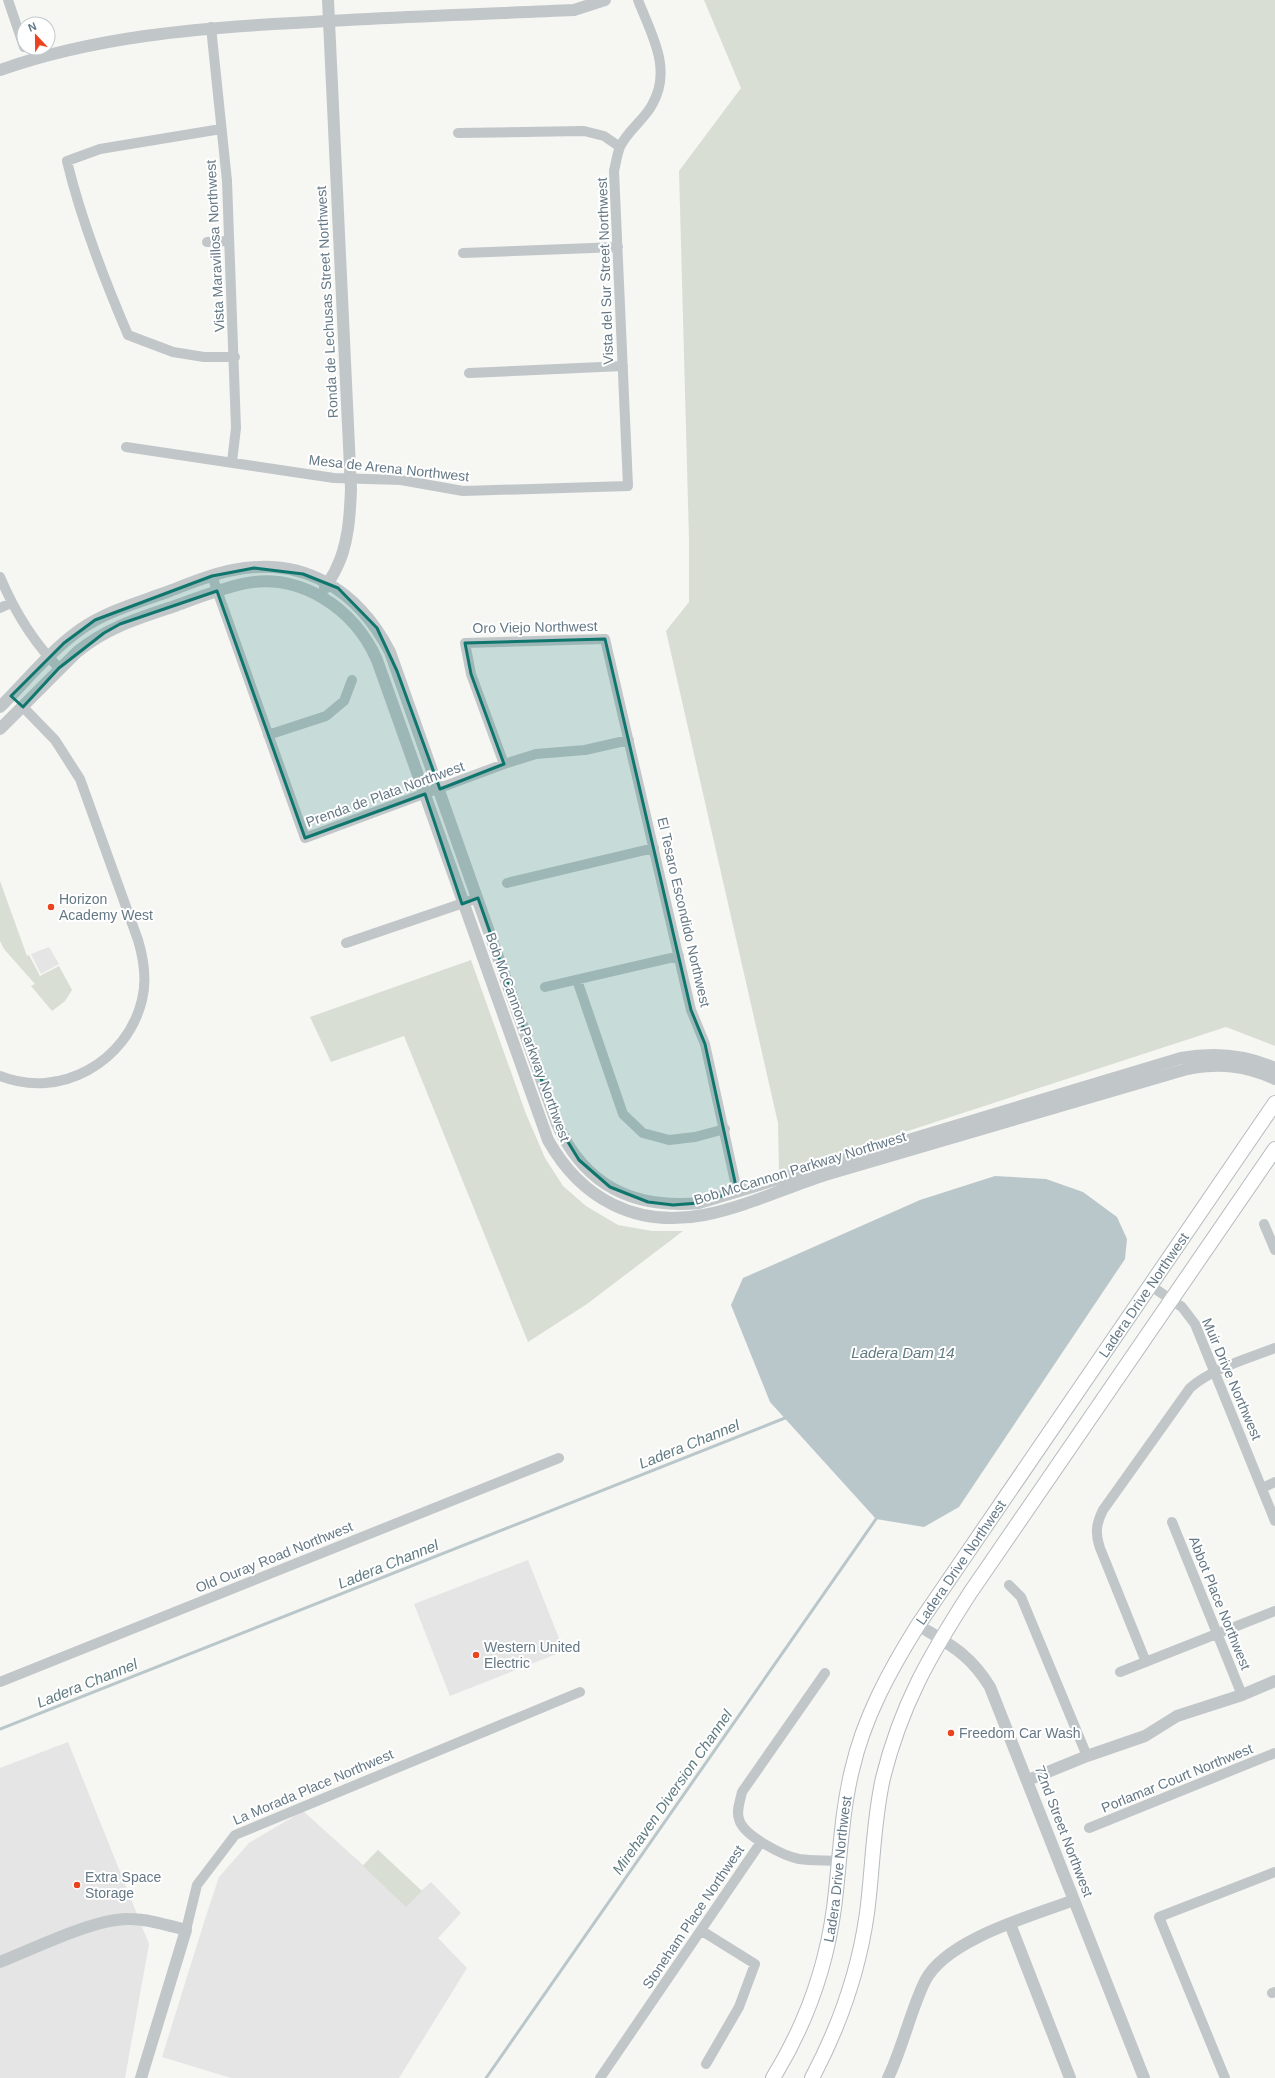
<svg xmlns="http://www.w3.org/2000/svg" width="1275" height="2078" viewBox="0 0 1275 2078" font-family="Helvetica,sans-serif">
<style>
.built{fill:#e4e5e4}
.green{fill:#d8ded4}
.water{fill:#bac7ca}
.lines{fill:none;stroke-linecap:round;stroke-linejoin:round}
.stream{stroke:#bac7ca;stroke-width:3}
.secondary-casing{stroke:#b5bbbf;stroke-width:16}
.minor{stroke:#c1c6c9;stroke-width:10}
.tertiary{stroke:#c1c6c9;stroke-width:12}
.secondary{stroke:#fff;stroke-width:14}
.marked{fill:#0f766e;fill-opacity:0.2;stroke:#0f766e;stroke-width:3;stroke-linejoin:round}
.poi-dot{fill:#e94320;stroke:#fff;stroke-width:1.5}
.labels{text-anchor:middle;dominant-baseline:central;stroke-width:4;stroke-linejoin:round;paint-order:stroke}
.street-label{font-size:14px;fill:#647885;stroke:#fff}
.poi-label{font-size:14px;fill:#647885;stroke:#fff;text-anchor:start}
.water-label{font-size:15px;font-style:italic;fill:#5f7b81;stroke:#fff}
</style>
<rect width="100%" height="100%" fill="#f6f6f3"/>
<!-- built -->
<path class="built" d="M49,947L59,964L41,974L31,954Z
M528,1560L564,1651L450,1696L414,1604Z
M68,1742L149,1944L125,2078H0V1768Z
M303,1811L363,1865L378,1850L421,1891L431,1882L461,1913L438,1938L467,1968L399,2078H231L162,2057L206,1916L219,1877L249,1843Z"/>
<!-- green -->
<path class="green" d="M704,0H1275V1046L1226,1027L779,1173L778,1123L666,631L689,602V539L679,171L741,88Z
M0,881L27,956L29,955L40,976L59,966L72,990L65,1001L52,1011L31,986L35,984L4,949L0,941Z
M471,960L526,1114L545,1158L563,1186L586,1206L618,1225L652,1231H683L587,1304L528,1342L404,1036L331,1062L310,1017Z
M378,1850L422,1891L406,1907L363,1866Z"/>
<!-- water -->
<path class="water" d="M995,1176L1046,1179L1083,1192L1117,1217L1127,1239L1125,1259L959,1507L924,1527L876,1519L770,1402L731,1305L743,1278L920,1200Z"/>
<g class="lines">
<!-- stream -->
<path class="stream" d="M0,1729L785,1418
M486,2078L876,1519"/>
<defs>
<g id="secondary">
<path id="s1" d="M773,2078C805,2026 826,1968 834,1908C840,1862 841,1815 852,1770C864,1717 890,1670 918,1625L1275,1103"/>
<path d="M812,2078C839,2027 859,1970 867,1913C873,1867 873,1822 883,1778C901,1705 930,1655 970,1593L1275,1149"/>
</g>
</defs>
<!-- secondary casing -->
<use href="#secondary" class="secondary-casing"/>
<!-- minor -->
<path class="minor" d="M8,0L24,47
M211,27L227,181L236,428L232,462
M221,129L100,149L67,161C81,220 104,279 128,335L173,352L204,357H235
M458,133L584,131L604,136L620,147
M207,242L229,241
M463,253L618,247
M469,373L623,366
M126,447L334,478L401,480L463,491L628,486L614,171C616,163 617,154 620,147C627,131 644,120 652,105C673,69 651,34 638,0
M212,576L305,838L504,764L536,754L585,750L629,740
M0,577C14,610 34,643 59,668
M0,608L11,603
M268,735L326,716L344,701L352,680
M504,764L471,674L465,643L605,639L691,1010L705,1044L737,1191
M507,883L654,848
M346,943L478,898
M577,980L623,1114L643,1133L669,1140L695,1137L725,1129
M545,987L679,956
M0,1076C60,1100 127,1062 142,1000C147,980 144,960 138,940L80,779L55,740L23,707
M1264,1224L1275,1250
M1151,1286L1182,1307L1195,1324L1275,1521
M1262,1488L1275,1482
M1172,1522L1242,1695
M1009,1585L1021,1597L1087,1756
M1146,1662L1100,1548C1095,1533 1096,1524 1103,1510L1190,1388C1213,1368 1247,1359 1275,1348
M1120,1672L1275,1611
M825,1673L742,1792C740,1802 736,1810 739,1819C743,1836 784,1856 799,1859C812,1861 827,1860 840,1861
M0,1682L559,1458
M1089,1828L1275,1753
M186,1930L197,1885L235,1835L580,1692
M702,1931L755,1964L739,2007L706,2064
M1272,1993L1275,1992
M600,2078L761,1842
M1225,2078L1159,1917L1275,1872"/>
<!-- tertiary -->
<path class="tertiary" d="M0,70C94,37 195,28 294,23C387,17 481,14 574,10L605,0
M325,588C328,582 333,576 336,569C348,546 350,516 351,489L328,0
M0,707C26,681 51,650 81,629C107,611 137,603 167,592C188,584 211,574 233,570C304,556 358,590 390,652L557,1124C585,1186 633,1209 699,1203L1181,1058C1213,1052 1246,1055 1275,1068
M0,729L77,652C108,627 139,618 175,606C197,598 220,589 242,584C300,571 355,609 377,660L548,1140C581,1199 636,1228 704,1215C745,1207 785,1188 825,1175L1187,1069C1219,1063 1245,1065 1275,1079
M918,1625C950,1645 970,1654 990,1687L1144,2078
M1028,1780L1087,1756L1145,1736L1177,1716L1242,1695L1275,1681
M1010,1924L1070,2078
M0,1962C33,1949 95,1918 129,1919C148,1919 167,1925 186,1930L141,2078
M888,2078C903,2047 910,2012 925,1981C946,1939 1032,1916 1074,1900"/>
<!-- secondary -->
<use href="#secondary" class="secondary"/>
</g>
<!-- marked area -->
<path class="marked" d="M254,568L303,574L338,588L377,628L397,671L440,789L504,764L471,674L465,643L605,639L691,1010L705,1044L737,1191L699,1203L673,1205L648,1202L610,1187L579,1160L557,1124L478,898L462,904L425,794L305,838L217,591L120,624L104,633L59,668L23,707L11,696L64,643L95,620L212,576Z"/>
<!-- markers -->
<g class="poi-dot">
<circle cx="51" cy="907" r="4"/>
<circle cx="476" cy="1655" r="4"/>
<circle cx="951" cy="1733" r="4"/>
<circle cx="77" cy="1885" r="4"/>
</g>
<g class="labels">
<!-- street labels -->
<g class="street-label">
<text transform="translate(215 246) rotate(-93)">Vista Maravillosa Northwest</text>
<text transform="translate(605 271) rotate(-92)">Vista del Sur Street Northwest</text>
<text transform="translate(327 302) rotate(-93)">Ronda de Lechusas Street Northwest</text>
<text transform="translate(389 468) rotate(6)">Mesa de Arena Northwest</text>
<text transform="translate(535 627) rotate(-1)">Oro Viejo Northwest</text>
<text transform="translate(385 794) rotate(-20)">Prenda de Plata Northwest</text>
<text transform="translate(684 912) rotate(77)">El Tesaro Escondido Northwest</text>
<text transform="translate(528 1037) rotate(70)">Bob McCannon Parkway Northwest</text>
<text transform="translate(800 1168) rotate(-17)">Bob McCannon Parkway Northwest</text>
<text stroke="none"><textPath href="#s1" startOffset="881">Ladera Drive Northwest</textPath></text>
<text transform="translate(1232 1379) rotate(67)">Muir Drive Northwest</text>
<text transform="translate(274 1557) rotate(-22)">Old Ouray Road Northwest</text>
<text stroke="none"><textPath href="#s1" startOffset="557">Ladera Drive Northwest</textPath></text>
<text transform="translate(1220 1603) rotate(68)">Abbot Place Northwest</text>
<text transform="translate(1177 1778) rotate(-22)">Porlamar Court Northwest</text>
<text transform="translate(313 1787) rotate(-23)">La Morada Place Northwest</text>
<text transform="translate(1064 1831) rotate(69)">72nd Street Northwest</text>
<text stroke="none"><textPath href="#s1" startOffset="221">Ladera Drive Northwest</textPath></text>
<text transform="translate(693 1917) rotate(-56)">Stoneham Place Northwest</text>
</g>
<!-- poi labels -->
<g class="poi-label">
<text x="59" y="899">Horizon<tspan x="59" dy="16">Academy West</tspan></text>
<text x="484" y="1647">Western United<tspan x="484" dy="16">Electric</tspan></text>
<text x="959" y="1733">Freedom Car Wash</text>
<text x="85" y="1877">Extra Space<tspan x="85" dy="16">Storage</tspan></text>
</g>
<!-- water labels -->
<g class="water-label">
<text x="903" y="1352">Ladera Dam 14</text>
<text transform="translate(689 1444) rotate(-22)">Ladera Channel</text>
<text transform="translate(388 1564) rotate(-22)">Ladera Channel</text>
<text transform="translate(87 1683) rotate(-22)">Ladera Channel</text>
<text transform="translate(672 1792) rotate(-55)">Mirehaven Diversion Channel</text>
</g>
</g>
<!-- north arrow -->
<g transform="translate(36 36) rotate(338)"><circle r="19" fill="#ffffff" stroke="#c1c9ce"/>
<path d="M0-3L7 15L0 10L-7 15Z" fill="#e94320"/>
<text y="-6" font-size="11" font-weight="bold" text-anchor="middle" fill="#647885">N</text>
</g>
</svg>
